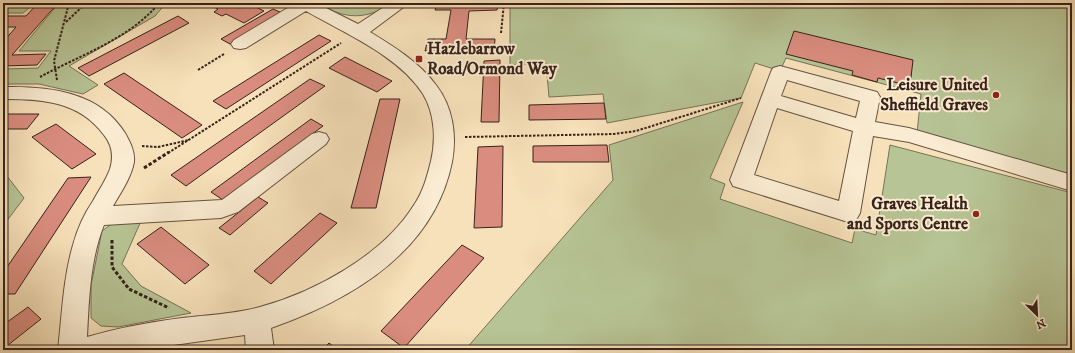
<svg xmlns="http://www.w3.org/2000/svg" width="1075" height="353" viewBox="0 0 1075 353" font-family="'IM FELL DW Pica',serif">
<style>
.green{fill:#b7c495;stroke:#777358}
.building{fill:#da8d7f;stroke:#37221a}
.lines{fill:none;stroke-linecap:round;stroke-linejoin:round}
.minor-casing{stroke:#675242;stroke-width:2}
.path-far1{stroke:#37221a;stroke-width:2;stroke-dasharray:2.5 1.5;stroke-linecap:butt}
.path{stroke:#37221a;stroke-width:3;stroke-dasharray:3.5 2;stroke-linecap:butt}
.minor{fill:#faecd2;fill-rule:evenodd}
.poi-dot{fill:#8f2418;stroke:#faecd2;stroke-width:1.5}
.labels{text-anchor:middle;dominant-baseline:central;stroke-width:4;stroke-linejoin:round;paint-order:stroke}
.poi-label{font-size:17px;font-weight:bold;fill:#37221a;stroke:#faecd2;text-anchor:end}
</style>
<rect width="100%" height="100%" fill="#f7e1ba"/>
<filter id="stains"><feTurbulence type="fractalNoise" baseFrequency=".005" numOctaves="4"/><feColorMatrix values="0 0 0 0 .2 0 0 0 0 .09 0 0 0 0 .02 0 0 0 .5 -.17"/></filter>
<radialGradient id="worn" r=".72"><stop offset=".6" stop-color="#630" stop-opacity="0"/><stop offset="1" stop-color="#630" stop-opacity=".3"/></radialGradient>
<!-- green -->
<path class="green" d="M3,3H35L23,13H3Z
M59,3H166L155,16L69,66L98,85L83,94L39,84H3L5,69L38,68L51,51H19Z
M319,3H392C367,20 344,20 319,3Z
M510,3H1072V186L917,133L921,94L786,58L780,71L755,63L741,98L607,123L603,94L549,97L546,63L510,65Z
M743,102L710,178L725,184L720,199L852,243L855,229L876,235L890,145L1072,193V350H465L613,180L609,145Z
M3,171L24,198L3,226Z
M141,221L122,264L141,286L191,313L118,327L101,326L91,318V285L102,231L114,222Z"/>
<!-- building -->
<path class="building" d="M38,3H58L12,55L46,54L37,65L3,66V42L16,27H3V16H26Z
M205,3H230L240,8L248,3L264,11L244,23L226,14L222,16L214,12L218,9Z
M437,3H498L497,10L469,11L466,39H495L494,51H483L482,54H471V51H425L428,39H446L451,10H435Z
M273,9L282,13L230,44L221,39Z
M178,16L189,23L89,76L78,68Z
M794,31L913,60L910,86L878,78L877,82L852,75L853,71L786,54Z
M319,35L331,41L226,109L213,101Z
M345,57L392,81L377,92L329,68Z
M500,60L499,122H481L484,61Z
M124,73L202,125L182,138L104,84Z
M310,79L325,86L186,186L171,175Z
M380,99H400L376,208H351Z
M604,103L606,119L529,120V105Z
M3,114H39L27,129H3Z
M311,119L323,126L223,200L211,192Z
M56,124L96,154L72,169L32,137Z
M607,145L609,162H533V146Z
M503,146L502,227L474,228L478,147Z
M91,177L15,294H3V273L68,178Z
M258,197L268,203L230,235L219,228Z
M320,213L337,223L271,284L254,271Z
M161,227L209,265L185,284L137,244Z
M462,245L484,258L404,348L381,331Z
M28,307L41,319L3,349V325Z
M329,343L338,350H322Z"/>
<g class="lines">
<defs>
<path id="minor" d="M296,3H316L358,24L390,3H409L370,32C393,46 419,62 436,85C453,107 457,135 452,162C434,252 351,300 271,328L274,350H246L245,335L138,350H58C62,315 63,279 73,245C77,230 84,214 93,201C99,190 106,180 110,169C114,156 112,145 104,135C79,101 42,99 3,99V87C48,86 99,91 125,133C130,142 135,151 134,162C131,178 121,192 113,206L222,200L312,134L319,132L326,134L329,139L326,144L238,212L221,218L104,225C90,260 89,299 87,337C118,328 150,322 182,318C208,315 235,314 260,307C315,292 383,255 414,205C423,192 427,177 431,161C436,140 435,114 423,94C399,56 344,33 306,11L246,48L240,49L234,48L231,44L234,40Z
M780,66L877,92L880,97L875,122L909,128L1072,175V191L909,142L873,136L860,213L856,220L848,222L733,186L730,180L771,72L773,68ZM787,80L860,101L856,118L781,96ZM777,108L853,131L839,201L754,175Z"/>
</defs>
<!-- minor casing -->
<use href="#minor" class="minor-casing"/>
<!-- path-far1 -->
<path class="path-far1" d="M66,22L86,3
M501,33L504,3
M198,70L224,54
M40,77C80,55 130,39 159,3
M57,80L54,61L69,3
M465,137L614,134L636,131L741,98
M142,146L158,147L189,140
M168,153L341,43"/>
<!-- path -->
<path class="path" d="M144,168L169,152
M112,240V267L129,289L169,308"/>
<!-- minor -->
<use href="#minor" class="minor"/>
</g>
<!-- markers -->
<g class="poi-dot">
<rect x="415" y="55" width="8" height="8" rx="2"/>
<circle cx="996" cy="95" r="4"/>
<circle cx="976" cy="214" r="4"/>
</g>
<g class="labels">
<!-- poi labels -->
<g class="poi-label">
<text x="427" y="49" text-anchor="start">Hazlebarrow<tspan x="427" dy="20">Road/Ormond Way</tspan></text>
<text x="988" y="85">Leisure United<tspan x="988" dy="20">Sheffield Graves</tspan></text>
<text x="968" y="204">Graves Health<tspan x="968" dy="20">and Sports Centre</tspan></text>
</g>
</g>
<!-- margin -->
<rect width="1075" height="353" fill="none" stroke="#f7e1ba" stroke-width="16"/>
<rect x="4" y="4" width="1067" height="345" fill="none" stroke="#37221a" stroke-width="2"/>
<rect x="8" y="8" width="1059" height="337" fill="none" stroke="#37221a"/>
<!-- north arrow -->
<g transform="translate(1037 315) rotate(156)" stroke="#faecd2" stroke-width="3" paint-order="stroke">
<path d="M0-3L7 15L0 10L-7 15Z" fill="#37221a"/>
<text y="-6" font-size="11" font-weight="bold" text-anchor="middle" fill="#37221a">N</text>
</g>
<rect width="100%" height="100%" filter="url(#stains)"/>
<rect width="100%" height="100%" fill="url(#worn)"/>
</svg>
